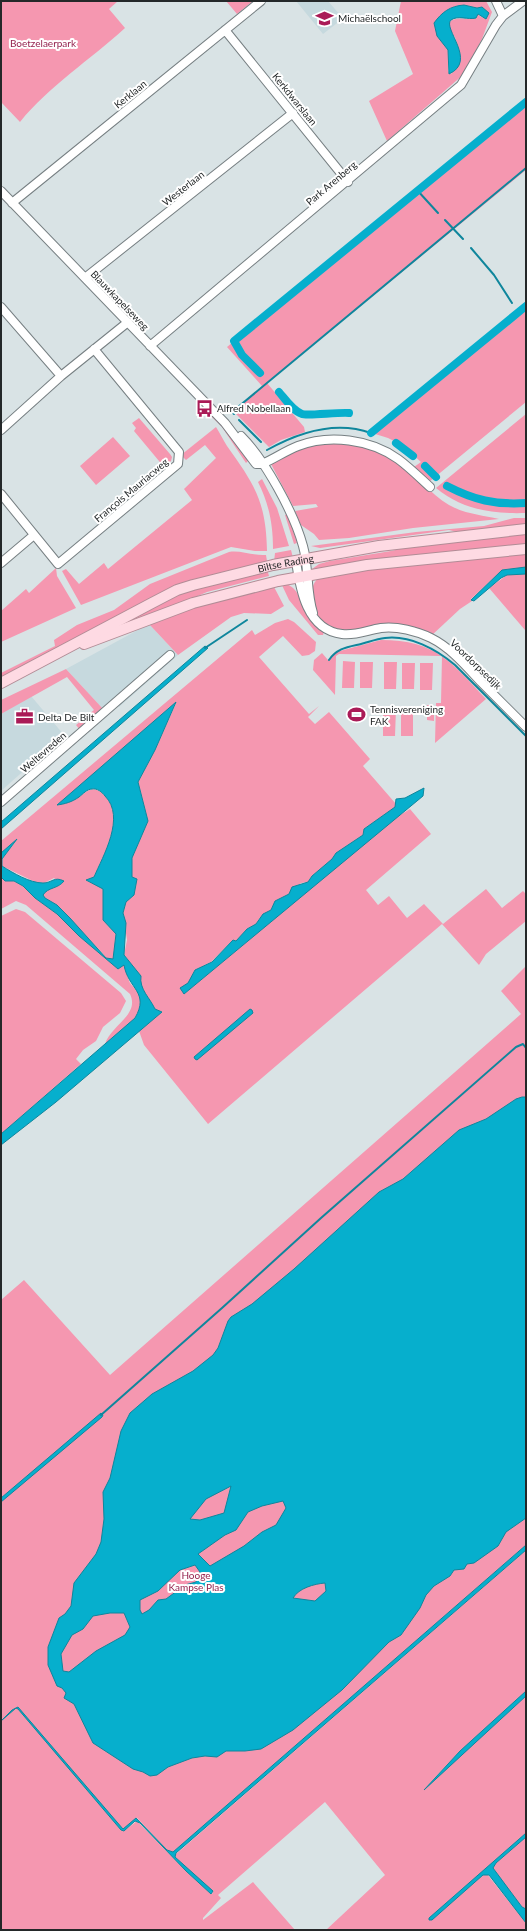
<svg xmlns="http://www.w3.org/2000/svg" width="527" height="1931" viewBox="0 0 527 1931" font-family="Lato,sans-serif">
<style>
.built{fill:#c6d9de}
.green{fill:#f597b0;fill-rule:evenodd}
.water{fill:#06afcd;stroke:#0f869c;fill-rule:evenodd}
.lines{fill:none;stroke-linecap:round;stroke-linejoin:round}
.stream{stroke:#0f869c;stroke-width:2}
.canal{stroke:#06afcd;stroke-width:8}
.minor-casing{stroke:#767f82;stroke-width:10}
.major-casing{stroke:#b28c96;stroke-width:12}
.minor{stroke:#fff;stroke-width:8}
.major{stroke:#fedae3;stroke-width:10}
.labels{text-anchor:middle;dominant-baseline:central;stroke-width:4;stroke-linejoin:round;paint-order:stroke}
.poi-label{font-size:10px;fill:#242829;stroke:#fff;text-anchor:start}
.park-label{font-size:10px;fill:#94224e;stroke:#fff}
.street-label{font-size:10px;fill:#242829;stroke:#fff}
</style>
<rect width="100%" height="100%" fill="#d9e3e5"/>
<!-- built -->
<path class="built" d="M296,1H328L341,16V20L323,34Z
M149,624L178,655L119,707L112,703L104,710L66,669Z
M31,696L64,735L1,791V714Z"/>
<!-- green -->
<path class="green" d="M1,1H118L109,9L125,28C90,60 49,86 20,122L1,102Z
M226,1H253L237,14Z
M401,1H486L492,12L482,39L464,74L387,141L369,101L413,74L395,31ZM464,5L477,8L483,18L477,14L470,19C461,18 442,17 451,32C453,35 455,36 456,40C458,47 458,55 460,63L451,74L448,71V50L434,24C442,12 450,6 464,5Z
M526,98V170L267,383L304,427L305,432L281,440L269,447L234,412L262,386L227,347Z
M526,305V402L429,482L414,467L421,462L402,445L388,438L372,433Z
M207,409L237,440L250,459L246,463L222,427L205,410Z
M526,414V513C492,514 463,510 436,488Z
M139,418L170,454L172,457L171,461L164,467L134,431L136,428L132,423Z
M216,427C220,433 223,440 227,446C255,485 266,502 267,551H255L231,547L81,605L62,571L66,569L79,584L104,563L108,569L192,500L184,489L216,458L205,445L186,460L181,455Z
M113,437L130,456L96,485L80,466Z
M345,443C364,447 381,451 397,462C416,474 430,494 449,505C465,514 482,515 499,519L413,528L349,538L319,540L314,534L301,525L295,511L318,507L316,504L293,506L271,464L277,459L312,444Z
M262,479L277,508L289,546L273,549C273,524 269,504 258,482Z
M288,514L297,543L294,544L285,515Z
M514,518H526V526L461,533L449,530L320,548L311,546L416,532L484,526Z
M526,531V545L504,546L468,552L312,569L319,564L330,561L391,551L426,543Z
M291,550L293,558L274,562L275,553Z
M229,552C241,550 253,556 266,555L267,561H265L266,564L194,582L1,678V673L55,646L54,640L77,625L114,610L150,584Z
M526,554V567L502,570L471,599L472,601L460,609L431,636C426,634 421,631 417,630C388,625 320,647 314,605C313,599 312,593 313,586C316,576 326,575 335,573Z
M56,568L57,576L76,608L1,642V611L26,589L29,593Z
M267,569L269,576L207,592L184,602L99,633L177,594Z
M526,574V630H525L489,588L507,575Z
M281,583C299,585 299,600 306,613C310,620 317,626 324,631L323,635H318L289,600Z
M273,585L284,606L271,614L244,613L231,617L178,655L149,624L198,605Z
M288,619L294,622L316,642L315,651L309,655L302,656L283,636L259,657L309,714L319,706L308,717L315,724L329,712L370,759L363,766L396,804L395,807L364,829L363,835L336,853L332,859L312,876L308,882L301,883L289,894L275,901L271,910L259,919L256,924L247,929L236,941L233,940L211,962L195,970L184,994L395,818L410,809L431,834L366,890L378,905L389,896L407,918L424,904L443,924L486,889L502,908L523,891L526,894V921L486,954L479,965L442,924L208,1124L144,1045L139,1031L162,1012L155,1009C152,1001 146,996 142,988C135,977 134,965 124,955L127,940L123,913L126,902L134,895L137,879L132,877V858L148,821L138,782L155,750L176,703L162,714L78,798C87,791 92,785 102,793C128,814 104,854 94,877L87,880L103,889V920L116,934L114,960L107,958L124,964C126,970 127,977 130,983C133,987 137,990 140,995C148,1015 118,1033 105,1044C111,1025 140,1015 130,994L26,905L16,901L1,909V877L5,881H14L23,886L35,898L57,914L79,936L105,956L57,905L45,898L43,895L46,890L61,885L54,878L44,883L35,882L2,866V859L16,841L1,853V841L246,635L252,630L255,635L275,623Z
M381,640C436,640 451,662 486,699L435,743L436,703H441L442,656L339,654L336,656L335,695L313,670L314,660L322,653L328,660L336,652Z
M343,661L355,662L354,688H342Z
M360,662H373L372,688H360Z
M384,662H397L396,689H384Z
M402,663H415L414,689H402Z
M420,663H433L432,690H420Z
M66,669L104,710L81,731L76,725L94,710L67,677L1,714V700Z
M427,705L434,706V721L427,720Z
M383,709H396L395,736H383Z
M401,710H413V736H401Z
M16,909L25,912L121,993L126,1001L120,1013L103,1027L96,1041L83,1050L76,1059L81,1064L1,1134V916Z
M526,966V1545L173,1852L167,1850L137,1818L123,1830L74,1775L121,1830L124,1831L137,1821L186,1871L211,1894L213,1893L174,1856L176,1854L526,1550V1691L460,1751L430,1783L526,1696V1833L429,1918L432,1920L483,1875L487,1874L526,1923V1930H326L385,1875L325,1802L218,1895L221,1898L203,1918V1920L253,1882L295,1930H1V1499L55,1453L1,1498V1300L24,1280L110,1375L521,1014L501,991Z
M526,1837V1909L522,1907L493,1868L496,1863Z"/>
<!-- water -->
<path class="water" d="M464,5L477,8L482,7L489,13L486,19L478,14L476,18C468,20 458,15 451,20C442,28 478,61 449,74L448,50L437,36L434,23C442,12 450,6 464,5Z
M526,567V574L507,575L501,578L474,601L471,600L502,570Z
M205,646L208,648L1,829V822Z
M176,702L155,750L138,782L148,821L132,858V877L137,879L134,895L126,902L123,913L126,923L124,955L141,976C139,989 150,998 155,1009L162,1012L56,1102L1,1145V1134L135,1018C150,992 128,989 124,965L118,969L79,936L57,914L35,898L23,886L14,881H5L1,877V853L17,839L2,859V866C13,873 30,883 43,883C52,883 54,876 64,881C58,889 48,887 43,895L45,898L57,905L70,918L106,958L113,959L116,934L103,920V889L86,880L94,877C103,856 126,817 105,796C102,792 97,788 92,789C87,789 83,794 79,797C72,802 65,804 57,805Z
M424,788L423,796L184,994L180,988L188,983L195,970L212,962L233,940L236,941L247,929L256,924L263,914L271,910L275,901L289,894L292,887L308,882L312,876L332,859L336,853L363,835L364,829L395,807L396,799L405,798Z
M250,1009L252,1010L253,1013L197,1060L195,1059L194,1057Z
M522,1097H526V1518L506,1532L498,1546L474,1563L467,1564L464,1569L454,1570L450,1576L434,1586L426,1595L420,1608L401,1635L389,1642L342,1690L293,1730L261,1749L245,1751H226L217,1757L205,1756L192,1758L168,1767L157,1775L150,1776L143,1772L133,1769L93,1743L74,1704L64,1698L66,1693L62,1688L57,1686L48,1665V1647L59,1618L65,1614L71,1606L74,1583L96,1554L101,1542L104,1519L103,1492L110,1478L121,1431L130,1413L152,1394L193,1371L213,1355L218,1348L228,1321L231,1317L252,1304L294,1269L379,1192L403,1179L459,1130L486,1119L516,1099ZM231,1486L224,1513L200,1520L190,1519L206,1499ZM283,1501L286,1508L276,1525L262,1532L244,1546L210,1566L198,1554L225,1535L236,1530L248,1512L262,1506ZM195,1565L200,1572L196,1582L185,1585L166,1599L158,1600L149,1610L142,1614L140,1610V1600L158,1591L180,1570ZM325,1583L326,1591L315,1601L293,1598C299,1588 314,1584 325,1583ZM110,1613H124L130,1627L125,1635L96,1651L69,1672L63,1671L61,1654L72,1635L83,1629L93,1616Z
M101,1413L103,1415L102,1417L1,1502V1498Z
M526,1545V1550L176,1853L175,1857L213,1891L211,1894L186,1871L140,1823L135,1821L124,1831L121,1830L18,1709L16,1708L1,1721L12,1710L18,1707L123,1829L136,1818L167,1850L173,1852Z
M526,1691V1696L424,1790L460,1751Z
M526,1833V1837L496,1863L493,1868L522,1907L526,1909V1923L489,1875H483L432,1920H429V1918Z"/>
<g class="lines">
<!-- stream -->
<path class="stream" d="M417,190L438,213
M445,220L463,239
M471,248L494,275L512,303
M516,311V313
M226,406L234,414
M232,412L526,168
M239,420L261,442
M267,450C299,432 335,420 371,433
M205,648L247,620
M329,660C337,648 348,647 361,644C369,642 376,639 385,638C410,635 436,649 455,665L526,736
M101,1415L222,1308L321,1218L516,1047L523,1044L526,1048"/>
<!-- canal -->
<path class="canal" d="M260,373L242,355L234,341L526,102
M279,392C285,399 293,411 302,414C307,416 339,412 349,413
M371,433L526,306
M396,443L413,456
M425,466L436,477
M447,486C474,500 495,505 526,503"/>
<defs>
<path id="minor" d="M503,16L523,1
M225,30L348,182
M1,191L225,423L256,464H262C274,459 285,451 298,446C329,434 370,439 398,459C409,467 419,477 430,487
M12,203L261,1
M85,278L293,113
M1,307L61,376
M150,346L461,85L496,25L503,16L496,1
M1,430L61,376L128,322
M241,436C265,460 294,513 303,546C309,567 306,591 313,613
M1,494L58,564L178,464L179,452L94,349
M296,561C300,590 307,630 342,634C355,636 368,630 381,628C397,626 417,631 431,638C451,648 466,666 481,682C496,697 511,712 526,727
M1,563L34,535
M1,802L170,655"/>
<g id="major">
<path d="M84,644L193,603L278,581L367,565L526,549"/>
<path id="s1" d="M1,683L152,603L177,590L193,585L273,565L379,546L526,529"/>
</g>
</defs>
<!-- minor casing -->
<use href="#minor" class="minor-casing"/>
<!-- major casing -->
<use href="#major" class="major-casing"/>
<!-- minor -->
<use href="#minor" class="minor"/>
<!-- major -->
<use href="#major" class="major"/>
</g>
<!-- icons -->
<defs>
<symbol id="school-bare" viewBox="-9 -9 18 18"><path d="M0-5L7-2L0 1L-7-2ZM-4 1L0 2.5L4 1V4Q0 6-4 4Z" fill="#aa1b57" stroke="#fff" stroke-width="2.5" paint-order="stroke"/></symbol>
<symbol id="bus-bare" viewBox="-9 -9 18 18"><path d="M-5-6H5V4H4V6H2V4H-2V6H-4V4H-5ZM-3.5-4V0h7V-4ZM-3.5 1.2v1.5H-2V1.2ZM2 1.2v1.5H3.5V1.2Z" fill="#aa1b57" stroke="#fff" stroke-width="2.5" paint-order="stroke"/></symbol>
<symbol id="stadium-bare" viewBox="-9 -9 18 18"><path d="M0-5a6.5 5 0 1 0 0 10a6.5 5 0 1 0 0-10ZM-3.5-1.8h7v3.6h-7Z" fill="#aa1b57" stroke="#fff" stroke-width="2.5" paint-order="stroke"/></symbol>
<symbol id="office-bare" viewBox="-9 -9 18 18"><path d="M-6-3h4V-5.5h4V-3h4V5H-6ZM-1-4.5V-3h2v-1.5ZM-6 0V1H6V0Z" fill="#aa1b57" stroke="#fff" stroke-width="2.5" paint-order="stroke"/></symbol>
</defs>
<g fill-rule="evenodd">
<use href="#school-bare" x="312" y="6" width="25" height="25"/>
<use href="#bus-bare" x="192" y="396" width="25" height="25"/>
<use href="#stadium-bare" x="344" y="702" width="25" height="25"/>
<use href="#office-bare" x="12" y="704" width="25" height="25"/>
</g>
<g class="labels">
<!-- poi labels -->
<g class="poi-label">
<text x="338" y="18">Michaëlschool</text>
<text x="217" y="408">Alfred Nobellaan</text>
<text x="370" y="709">Tennisvereniging<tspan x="370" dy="12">FAK</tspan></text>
<text x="38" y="717">Delta De Bilt</text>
</g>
<!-- park labels -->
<g class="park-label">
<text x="43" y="43">Boetzelaerpark</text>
<text x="196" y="1575">Hooge<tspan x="196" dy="12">Kampse Plas</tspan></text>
</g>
<!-- street labels -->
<g class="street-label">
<text transform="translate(130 94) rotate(-39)">Kerklaan</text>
<text transform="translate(295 99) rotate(51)">Kerkdwarslaan</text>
<text transform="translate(331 183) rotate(-40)">Park Arenberg</text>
<text transform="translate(183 188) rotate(-38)">Westerlaan</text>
<text transform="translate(120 300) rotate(46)">Blauwkapelseweg</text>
<text transform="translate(131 490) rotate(-40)">François Mauriacweg</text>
<text stroke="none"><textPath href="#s1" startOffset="311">Biltse Rading</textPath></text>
<text transform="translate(476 664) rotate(44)">Voordorpsedijk</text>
<text transform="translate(43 752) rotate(-41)">Weltevreden</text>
</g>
</g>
<!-- border -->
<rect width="527" height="1931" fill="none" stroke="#242829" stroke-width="4"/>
</svg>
